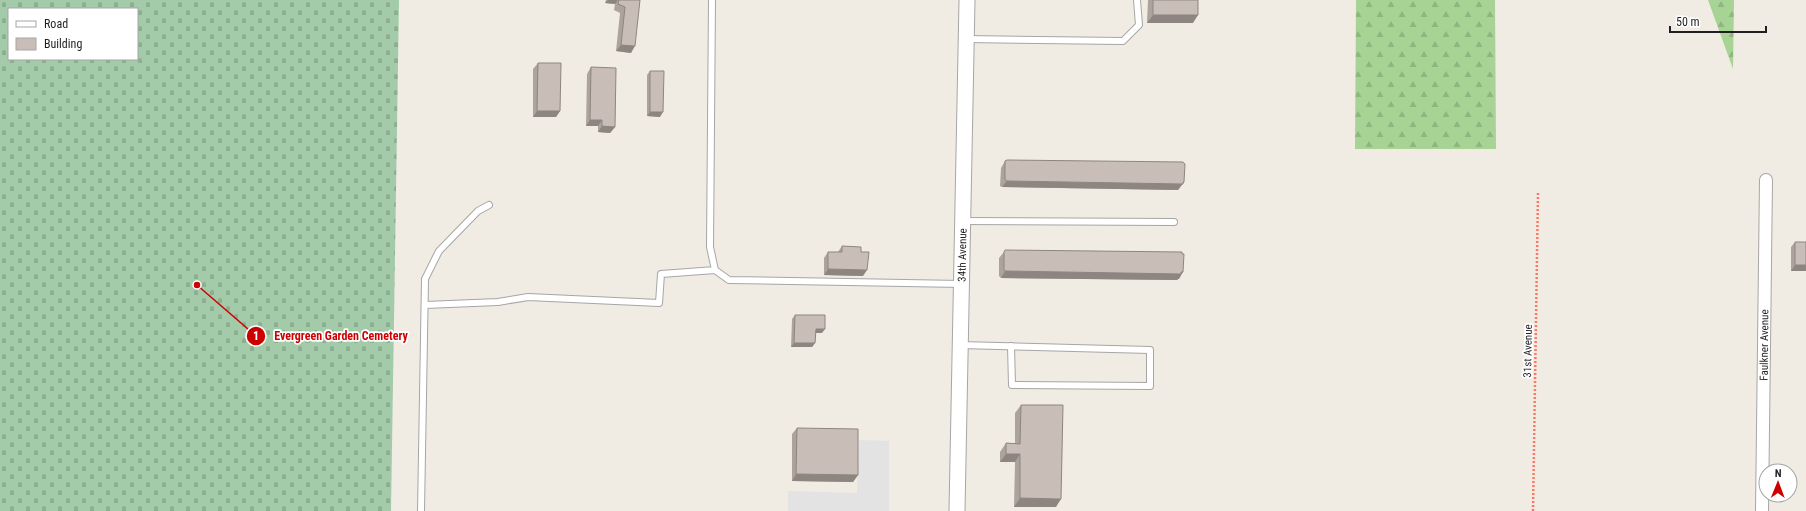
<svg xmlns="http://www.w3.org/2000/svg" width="1806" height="511" viewBox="0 0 1806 511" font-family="'Roboto Condensed',sans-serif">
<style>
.forest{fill:url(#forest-firs)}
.cemetery{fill:url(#cemetery-stones);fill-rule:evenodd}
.parking{fill:#e3e3e3}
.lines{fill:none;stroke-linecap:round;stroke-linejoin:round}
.service-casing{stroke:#a6a6a6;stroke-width:8}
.minor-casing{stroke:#a6a6a6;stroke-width:14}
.tertiary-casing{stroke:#a6a6a6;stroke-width:17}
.path{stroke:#ff7666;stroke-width:2.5;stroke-dasharray:2 2;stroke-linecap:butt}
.service{stroke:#fff;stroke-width:6}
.minor{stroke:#fff;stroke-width:12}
.tertiary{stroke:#fff;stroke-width:15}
.wall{fill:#ada39d}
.shaded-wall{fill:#8d8580}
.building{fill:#c9beb7;stroke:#8d8580}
.labels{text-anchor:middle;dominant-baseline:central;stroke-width:3.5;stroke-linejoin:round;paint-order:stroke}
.street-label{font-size:11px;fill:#1f1f1f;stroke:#fff}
.leader{fill:none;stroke:#cd0000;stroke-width:1.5}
.callout-dot{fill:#cd0000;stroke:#fff;stroke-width:1.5}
.mark-label{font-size:12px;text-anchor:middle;font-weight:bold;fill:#fff}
.callout-label{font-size:12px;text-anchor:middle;font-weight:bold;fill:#cd0000;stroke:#fff;stroke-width:3.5;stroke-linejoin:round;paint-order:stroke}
</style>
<defs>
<pattern id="forest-firs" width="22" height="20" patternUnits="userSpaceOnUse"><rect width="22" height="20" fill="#a7d395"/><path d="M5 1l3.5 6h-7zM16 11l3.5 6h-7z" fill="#8fb580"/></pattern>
<pattern id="cemetery-stones" width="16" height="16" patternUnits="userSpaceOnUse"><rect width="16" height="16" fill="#a3cba9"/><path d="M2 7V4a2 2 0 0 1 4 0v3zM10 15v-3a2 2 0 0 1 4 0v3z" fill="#8cae91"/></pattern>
</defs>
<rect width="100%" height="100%" fill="#f0ece4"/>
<!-- forest -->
<path class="forest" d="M1356,0H1495L1496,149H1355Z
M1708,0H1734L1733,69Z"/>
<!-- cemetery -->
<path class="cemetery" d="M0,0H399L391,511H0ZM9,9H137V59H9Z"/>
<!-- parking -->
<path class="parking" d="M859,440L889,441V511H788V491L857,493Z"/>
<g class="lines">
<defs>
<path id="service" d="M712,0L710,247L715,270L729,280L962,284
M966,39L1123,41L1139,25L1137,0
M963,221L1174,222
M425,305L498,302L528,297L659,303L661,274L715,270
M960,345L1150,350V386L1012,385L1011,346
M421,511L425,279L439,251L478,211L489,205"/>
<g id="minor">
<path id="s1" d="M1762,511L1766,180"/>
</g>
<g id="tertiary">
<path id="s2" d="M957,511L967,0"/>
</g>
</defs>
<!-- service casing -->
<use href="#service" class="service-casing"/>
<!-- minor casing -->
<use href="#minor" class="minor-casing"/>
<!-- tertiary casing -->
<use href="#tertiary" class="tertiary-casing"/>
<!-- path -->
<path class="path" d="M1533,511L1538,192"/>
<!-- service -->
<use href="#service" class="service"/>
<!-- minor -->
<use href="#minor" class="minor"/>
<!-- tertiary -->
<use href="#tertiary" class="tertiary"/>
</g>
<!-- wall -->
<path class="wall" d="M606,0H640L631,53L616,51L620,13L614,10L615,4L605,3Z
M1148,0H1198L1193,23H1147Z
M538,63L560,111L556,117H533V69Z
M591,67L615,127L610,133L598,132V126H586L587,74Z
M650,71L660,117L647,116V75Z
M1005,161L1184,182L1178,190L1002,187L1000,186L1001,168Z
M1795,242H1806V271H1791V247Z
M842,246L861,252L863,276L824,275V258L828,252H838Z
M1004,252L1179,279H1178L1177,280L1001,278L999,276V258Z
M795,315L822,333H816L815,343L812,347H791L792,319Z
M1021,405L1056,507H1014L1015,462H1000V452L1006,443L1015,444V413Z
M797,428L858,475L853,482L792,481V434Z"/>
<!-- shaded-wall -->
<path class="shaded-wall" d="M608,0H618L615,4L605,3Z
M1153,15H1198L1193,23H1147Z
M621,45L635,46L631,53L616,51Z
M537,111H560L556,117H533Z
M650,112H663L660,117L647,116Z
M590,120H602L598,126H586Z
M602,126L615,127L610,133L598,132Z
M1007,181L1184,182L1178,190L1002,187Z
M1795,265H1806V271H1791Z
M828,269L867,270L863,276L824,275Z
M1005,271L1181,272H1183L1179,279H1178L1177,280L1001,278Z
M816,329H825L822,333H813Z
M794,343H815L812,347H791Z
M1006,454H1020L1015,462H1000Z
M796,474L858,475L853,482L792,481Z
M1020,498L1061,499L1056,507H1014Z"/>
<!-- building -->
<path class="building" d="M619,0H640L635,46L621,45L625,7L618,4Z
M1153,0H1198V15H1153Z
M538,63H561L560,111H537Z
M591,67L616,68L615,127L602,126V120H590Z
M650,71H664L663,112H650Z
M1007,160L1183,162L1185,164L1184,182H1183V184L1007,181L1005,179V161Z
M1795,242H1806V265H1795Z
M842,246L861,247V252H869L867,270L828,269V252H842Z
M1005,250L1182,252V254H1184L1183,272H1181V274L1005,271L1004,270V252Z
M795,315H825V329H816L815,343H794Z
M1021,405H1063L1061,499L1020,498V454H1006V443L1020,444Z
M797,428L858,429V475L796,474Z"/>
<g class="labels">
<!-- street labels -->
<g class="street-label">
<text stroke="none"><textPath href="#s2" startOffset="256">34th Avenue</textPath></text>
<text stroke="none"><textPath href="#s1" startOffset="166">Faulkner Avenue</textPath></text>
<text transform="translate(1528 351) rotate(-89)">31st Avenue</text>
</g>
</g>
<!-- callouts -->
<path class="leader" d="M197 285L256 336"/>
<g class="callout-dot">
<circle cx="197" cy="285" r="4"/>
<circle cx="256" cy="336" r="10"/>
</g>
<g class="mark-label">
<text x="256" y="340">1</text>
</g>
<g class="callout-label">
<text x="341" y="340">Evergreen Garden Cemetery</text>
</g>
<!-- legend -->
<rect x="8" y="8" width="130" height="52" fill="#ffffff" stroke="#a5a5a5"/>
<rect x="16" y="21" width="20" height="6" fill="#ffffff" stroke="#a5a5a5"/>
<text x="44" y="28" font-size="12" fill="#1f1f1f">Road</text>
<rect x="16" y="38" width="20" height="12" fill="#c9beb7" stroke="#a5a5a5"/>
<text x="44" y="48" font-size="12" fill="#1f1f1f">Building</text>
<!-- north arrow -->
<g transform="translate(1778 483) rotate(1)"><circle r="19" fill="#ffffff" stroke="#a5a5a5"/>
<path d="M0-3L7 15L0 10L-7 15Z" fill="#cd0000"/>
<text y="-6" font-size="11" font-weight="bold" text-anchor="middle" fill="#1f1f1f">N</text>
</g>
<!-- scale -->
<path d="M1670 26v6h96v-6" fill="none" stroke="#1f1f1f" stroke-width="2"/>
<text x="1676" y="26" font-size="12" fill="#1f1f1f" stroke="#ffffff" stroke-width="3" paint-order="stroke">50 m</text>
</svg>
